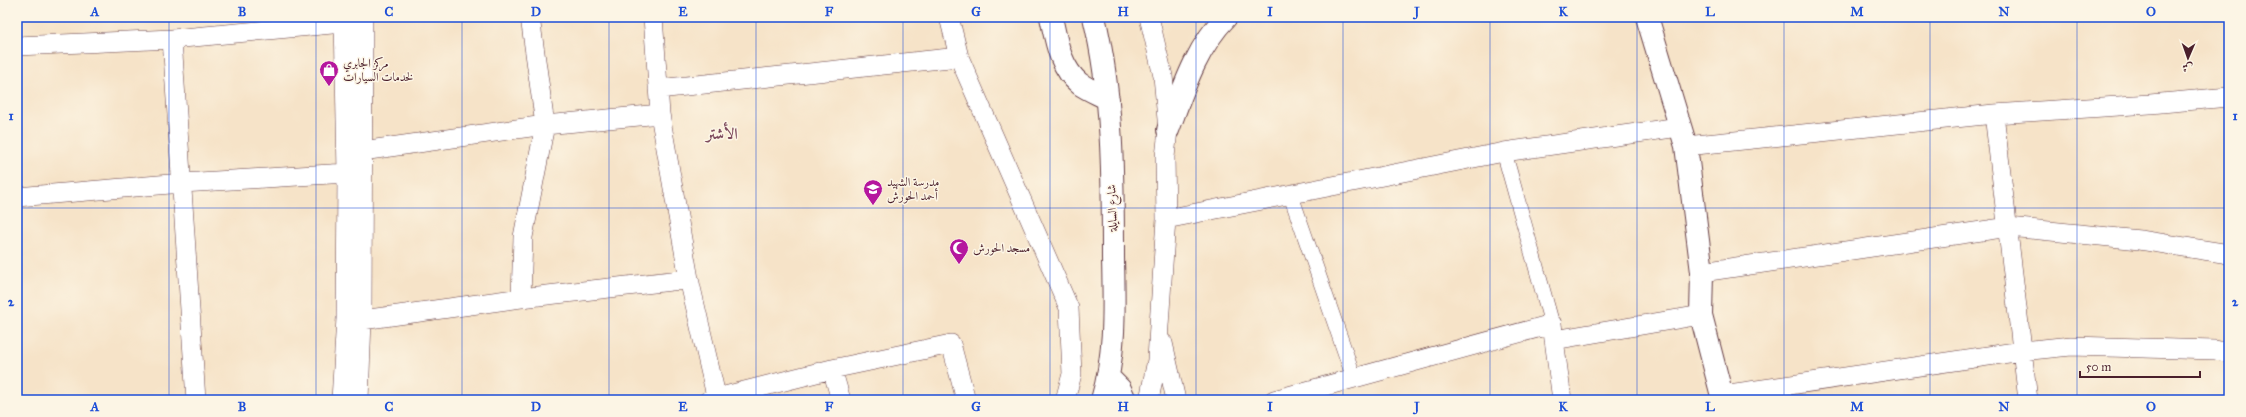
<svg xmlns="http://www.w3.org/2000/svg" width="2246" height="417" viewBox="0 0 2246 417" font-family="'IM FELL Great Primer',Amiri,serif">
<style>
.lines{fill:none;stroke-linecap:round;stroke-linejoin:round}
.pedestrian-casing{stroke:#643c43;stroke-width:16}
.minor-casing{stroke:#643c43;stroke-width:20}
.tertiary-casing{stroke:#643c43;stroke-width:24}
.secondary-casing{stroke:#643c43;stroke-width:24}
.primary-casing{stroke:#643c43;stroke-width:24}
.pedestrian{stroke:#fff;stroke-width:15}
.minor{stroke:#fff;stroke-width:19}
.tertiary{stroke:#fff;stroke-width:22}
.secondary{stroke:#fff;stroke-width:22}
.primary{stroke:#fff;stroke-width:22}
.grid{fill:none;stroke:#1d4ed8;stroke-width:1;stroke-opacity:0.55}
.labels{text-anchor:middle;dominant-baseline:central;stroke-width:3;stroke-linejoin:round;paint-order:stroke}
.poi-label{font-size:12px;fill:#4a1f2b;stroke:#fcf5e5;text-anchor:start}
.street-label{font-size:12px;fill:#4a1f2b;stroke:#fcf5e5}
.district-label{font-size:16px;font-weight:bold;fill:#7e4b5e;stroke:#fcf5e5}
.neatline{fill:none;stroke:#1d4ed8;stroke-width:1.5}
.grid-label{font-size:13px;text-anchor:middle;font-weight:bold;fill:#1d4ed8}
</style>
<rect width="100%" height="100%" fill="#fcf5e5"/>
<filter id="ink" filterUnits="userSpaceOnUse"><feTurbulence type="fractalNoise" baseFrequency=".025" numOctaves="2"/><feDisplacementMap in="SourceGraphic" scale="8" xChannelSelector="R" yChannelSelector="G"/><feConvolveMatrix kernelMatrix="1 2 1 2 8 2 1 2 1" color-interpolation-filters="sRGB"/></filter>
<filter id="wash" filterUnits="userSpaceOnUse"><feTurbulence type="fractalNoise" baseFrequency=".012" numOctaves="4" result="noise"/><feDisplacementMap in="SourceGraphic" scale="16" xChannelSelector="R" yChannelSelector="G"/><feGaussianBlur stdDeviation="0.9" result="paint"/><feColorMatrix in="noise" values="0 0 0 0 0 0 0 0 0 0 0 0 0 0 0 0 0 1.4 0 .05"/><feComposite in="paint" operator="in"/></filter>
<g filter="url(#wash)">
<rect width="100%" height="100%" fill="#f6e3c8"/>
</g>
<g filter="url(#ink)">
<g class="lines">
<defs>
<path id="pedestrian" d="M1504,152L1552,324
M1290,193L1354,378"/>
<path id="minor" d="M653,17L660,114L689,279L717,400
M949,17L959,57L1069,308L1072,374L1065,400
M1149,17L1163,76L1168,130L1165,157L1166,219L1159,326L1157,360L1149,400
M172,39L196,400
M17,46L172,39L343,23
M658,89L959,57
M1994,114L2028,400
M1686,146L1994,114L2150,104L2229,97
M362,151L545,125L660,114
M17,197L182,183L347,173
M1166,219L1504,152L1679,127
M1702,272L2009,227L2140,240L2229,254
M521,298L523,237L545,125L530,17
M362,320L521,298L689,279
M1554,340L1701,315
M1163,343L1176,400
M832,369L841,400
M1722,395L2022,351L2071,346L2215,350L2229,353
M341,400L346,318L347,173L344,17
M359,400L362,320L363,17
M709,400L832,369L951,344L966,400
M1274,400L1552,324L1562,400"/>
<path id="tertiary" d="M1647,17L1686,146L1702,272L1701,315L1723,400"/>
<path id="secondary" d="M1051,17C1056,40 1060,68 1080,84C1089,90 1099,94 1108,99
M1094,17C1113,95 1113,178 1113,258C1114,306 1116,354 1102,400
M1109,378L1120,389L1125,400"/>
<path id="primary" d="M1168,130C1183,90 1196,48 1226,17"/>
</defs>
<!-- pedestrian casing -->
<use href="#pedestrian" class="pedestrian-casing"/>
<!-- minor casing -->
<use href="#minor" class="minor-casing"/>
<!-- tertiary casing -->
<use href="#tertiary" class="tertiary-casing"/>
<!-- secondary casing -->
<use href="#secondary" class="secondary-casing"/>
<!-- primary casing -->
<use href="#primary" class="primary-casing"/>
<!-- pedestrian -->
<use href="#pedestrian" class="pedestrian"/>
<!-- minor -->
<use href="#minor" class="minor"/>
<!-- tertiary -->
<use href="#tertiary" class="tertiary"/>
<!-- secondary -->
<use href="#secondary" class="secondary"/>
<!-- primary -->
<use href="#primary" class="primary"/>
</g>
</g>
<!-- grid -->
<path class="grid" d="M169,17V400M316,17V400M462,17V400M609,17V400M756,17V400M903,17V400M1050,17V400M1196,17V400M1343,17V400M1490,17V400M1637,17V400M1784,17V400M1930,17V400M2077,17V400M17,208H2229"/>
<!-- icons -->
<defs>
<symbol id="shop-pin" viewBox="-11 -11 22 30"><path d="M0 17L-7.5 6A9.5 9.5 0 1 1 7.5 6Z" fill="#b5179e" stroke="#fcf5e5"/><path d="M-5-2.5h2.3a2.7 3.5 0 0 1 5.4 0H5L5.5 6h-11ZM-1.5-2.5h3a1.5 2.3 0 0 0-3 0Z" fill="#fff"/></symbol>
<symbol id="school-pin" viewBox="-11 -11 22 30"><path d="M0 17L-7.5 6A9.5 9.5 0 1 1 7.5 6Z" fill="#b5179e" stroke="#fcf5e5"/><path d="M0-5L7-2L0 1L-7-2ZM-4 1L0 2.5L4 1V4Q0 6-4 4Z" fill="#fff"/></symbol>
<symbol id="mosque-pin" viewBox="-11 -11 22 30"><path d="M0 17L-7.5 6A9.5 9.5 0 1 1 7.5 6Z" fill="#b5179e" stroke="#fcf5e5"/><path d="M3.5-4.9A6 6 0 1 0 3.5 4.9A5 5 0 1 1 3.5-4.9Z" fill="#fff"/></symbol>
</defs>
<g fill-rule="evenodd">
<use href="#shop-pin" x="318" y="59" width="22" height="30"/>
<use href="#school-pin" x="862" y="178" width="22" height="30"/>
<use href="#mosque-pin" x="948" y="237" width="22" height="30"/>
</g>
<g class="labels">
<!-- poi labels -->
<g class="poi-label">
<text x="343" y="63">مركز الجابري<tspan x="343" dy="14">لخدمات السيارات</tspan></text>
<text x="887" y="182">مدرسة الشهيد<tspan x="887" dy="14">أحمد الحورش</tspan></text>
<text x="973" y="248">مسجد الحورش</text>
</g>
<!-- street labels -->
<g class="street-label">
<text transform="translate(1112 208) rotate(-92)">شارع السايلة</text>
</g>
<!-- district labels -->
<g class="district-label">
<text x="722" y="133">الأشتر</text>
</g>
</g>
<!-- margin -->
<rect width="2246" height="417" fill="none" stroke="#fcf5e5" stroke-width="44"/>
<!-- north arrow -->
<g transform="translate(2188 58) rotate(182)" stroke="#fcf5e5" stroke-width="3" paint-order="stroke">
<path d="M0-3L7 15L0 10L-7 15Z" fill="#4a1f2b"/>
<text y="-6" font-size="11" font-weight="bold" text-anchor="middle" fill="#4a1f2b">ش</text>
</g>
<!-- scale -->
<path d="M2080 371v6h120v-6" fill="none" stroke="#4a1f2b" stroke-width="2"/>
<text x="2086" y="371" font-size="12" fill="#4a1f2b" stroke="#fcf5e5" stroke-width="3" paint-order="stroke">50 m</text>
<rect x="22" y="22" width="2202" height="373" class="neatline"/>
<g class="grid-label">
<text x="95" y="16">A</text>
<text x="242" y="16">B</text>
<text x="389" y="16">C</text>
<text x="536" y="16">D</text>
<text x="683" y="16">E</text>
<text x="829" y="16">F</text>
<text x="976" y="16">G</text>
<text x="1123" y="16">H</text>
<text x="1270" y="16">I</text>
<text x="1417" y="16">J</text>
<text x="1563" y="16">K</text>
<text x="1710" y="16">L</text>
<text x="1857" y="16">M</text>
<text x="2004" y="16">N</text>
<text x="2151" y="16">O</text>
<text x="11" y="120">1</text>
<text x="2235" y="120">1</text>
<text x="11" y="306">2</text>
<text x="2235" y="306">2</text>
<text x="95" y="411">A</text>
<text x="242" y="411">B</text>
<text x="389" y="411">C</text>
<text x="536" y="411">D</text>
<text x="683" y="411">E</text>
<text x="829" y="411">F</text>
<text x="976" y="411">G</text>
<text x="1123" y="411">H</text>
<text x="1270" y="411">I</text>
<text x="1417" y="411">J</text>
<text x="1563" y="411">K</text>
<text x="1710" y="411">L</text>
<text x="1857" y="411">M</text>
<text x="2004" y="411">N</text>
<text x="2151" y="411">O</text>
</g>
</svg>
